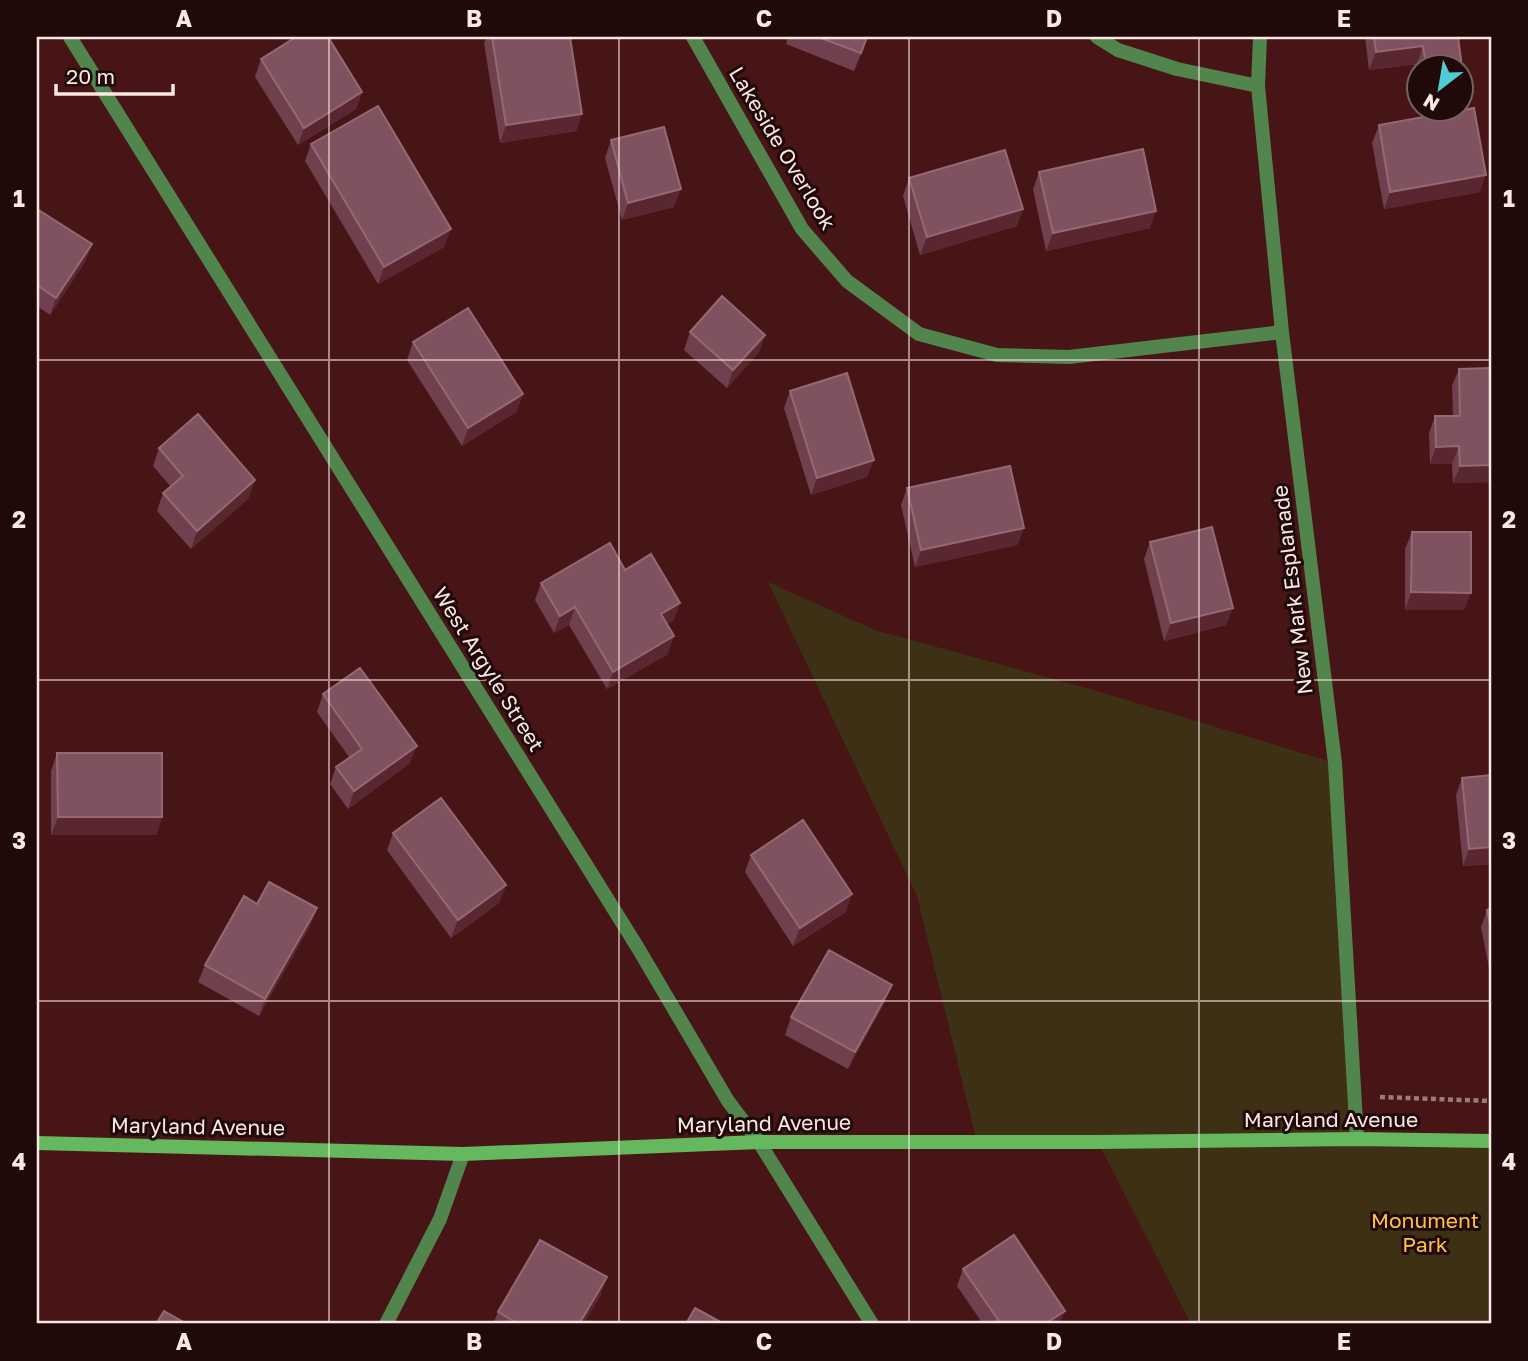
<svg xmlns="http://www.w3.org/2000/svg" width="1528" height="1361" viewBox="0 0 1528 1361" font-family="'Golos Text',sans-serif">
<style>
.green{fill:#3e3014}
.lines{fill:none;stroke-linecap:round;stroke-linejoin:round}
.path{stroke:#9d7979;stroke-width:4.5;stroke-dasharray:5 3.5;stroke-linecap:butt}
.minor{stroke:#52844d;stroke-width:14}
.secondary{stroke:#66b85e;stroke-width:14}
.wall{fill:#71404e}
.shaded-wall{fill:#5a2731}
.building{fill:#80525f;stroke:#946974;stroke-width:2}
.grid{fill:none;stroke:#fce7e5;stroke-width:2;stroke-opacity:0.55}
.labels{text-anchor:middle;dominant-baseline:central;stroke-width:6;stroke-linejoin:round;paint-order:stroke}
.street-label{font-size:21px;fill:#fce7e5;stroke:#1f0909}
.park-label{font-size:21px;fill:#fdc246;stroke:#1f0909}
.neatline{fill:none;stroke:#fce7e5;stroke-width:2.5}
.grid-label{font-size:23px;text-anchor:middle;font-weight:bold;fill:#fce7e5}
</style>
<rect width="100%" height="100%" fill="#471516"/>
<!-- green -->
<path class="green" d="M768,582L875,630L1097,691L1335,763L1357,1138L1491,1141V1324H1191L1098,1142H977L917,896Z"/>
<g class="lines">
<!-- path -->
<path class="path" d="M1380,1097L1491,1101"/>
<!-- minor -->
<path class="minor" d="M70,37L638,948L728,1101L759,1142L872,1324
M693,37L802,229L847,281L919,334L997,355L1069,357L1282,332
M1097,37L1118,50L1177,69L1258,86
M1260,37L1258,86L1282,332L1335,763L1357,1139
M386,1324L440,1219L463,1154"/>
<!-- secondary -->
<path class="secondary" d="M37,1143L463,1154L759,1142H1098L1357,1139L1491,1141"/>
</g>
<!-- wall -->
<path class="wall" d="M487,37H570L582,114L576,131L500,143L484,43Z
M788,37H868L854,71L786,44Z
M1365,37H1458L1461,66H1419V86L1417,64L1369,70Z
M261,59L362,92L356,109L298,145L255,77Z
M1379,125L1480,192L1384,209L1372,143Z
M611,140L674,207L622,220L605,158Z
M311,144L444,247L378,284L305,161Z
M1039,172L1150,228L1046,251L1033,189Z
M909,178L1017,226L920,255L903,196Z
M37,209L92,244L85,262L50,315L37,306Z
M690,332L765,335L759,352L727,388L684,350Z
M413,342L523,394L516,412L462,446L407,360Z
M1491,368V482L1453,483L1452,464H1430L1429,433L1435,416H1453L1452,386L1459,369Z
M790,391L867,477L811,495L784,408Z
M159,448L249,498L191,549L157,511L163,493L171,487L153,466Z
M907,488L1024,528L1017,545L915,567L901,505Z
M1412,532L1464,610H1405V549Z
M1150,542L1233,608L1226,625L1164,641L1144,559Z
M625,570L674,620L667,624L668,654L607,689L569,625L554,633L535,600L541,583Z
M323,694L410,763L348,809L330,784L336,767L349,757L317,712Z
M57,753L162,817L156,835H51V771Z
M1491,775V864L1463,866L1456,795L1462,778Z
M393,833L506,885L499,903L451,938L387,850Z
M751,855L846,912L793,946L745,872Z
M257,904L317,908L310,926L259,1016L198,982L205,965Z
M1491,909V978L1481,927L1487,910Z
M885,1002L848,1069L785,1035L791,1017Z
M963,1269L1060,1324H983L957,1286Z
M601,1295L583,1324H493L498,1312Z"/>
<!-- shaded-wall -->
<path class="shaded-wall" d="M1423,46L1417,64L1369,70L1376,52Z
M362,92L356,109L298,145L304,128Z
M582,114L576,131L500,143L506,125Z
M1486,175L1480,192L1384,209L1390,192Z
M681,189L674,207L622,220L628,203Z
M1023,209L1017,226L920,255L927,237Z
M1156,211L1150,228L1046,251L1053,233Z
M451,229L444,247L378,284L384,267Z
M92,244L85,262L50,315L56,298Z
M765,335L759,352L727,388L733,370Z
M523,394L516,412L462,446L468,428Z
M1459,446L1452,464H1430L1436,447Z
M874,460L867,477L811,495L817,478Z
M1491,465V482L1453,483L1460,466Z
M255,480L249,498L191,549L197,531Z
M1024,528L1017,545L915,567L921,550Z
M1411,592L1471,593L1464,610H1405Z
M680,603L674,620L654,631L661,614Z
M575,607L569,625L554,633L560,616Z
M1233,608L1226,625L1164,641L1171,623Z
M674,636L668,654L607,689L613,672Z
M417,746L410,763L348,809L354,791Z
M58,817H162L156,835H51Z
M1491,847V864L1463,866L1469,849Z
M506,885L499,903L451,938L458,920Z
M852,894L846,912L793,946L800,928Z
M317,908L310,926L259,1016L265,999Z
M892,985L885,1002L848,1069L855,1052Z
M607,1277L601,1295L583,1324H579Z
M1065,1311L1060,1324H1045Z"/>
<!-- building -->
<path class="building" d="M296,37H328L362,92L304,128L261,59Z
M492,37H570L582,114L506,125Z
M818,37H867L861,53Z
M1374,37H1458L1462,67L1426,66L1423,46L1376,52Z
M378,106L451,229L384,267L311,144Z
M1474,108L1486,175L1390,192L1379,125Z
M664,127L681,189L628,203L611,140Z
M1143,149L1156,211L1053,233L1039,172Z
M1005,150L1023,209L927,237L909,178Z
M37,209L92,244L56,298L37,285Z
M722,296L765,335L733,370L690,332Z
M468,308L523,394L468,428L413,342Z
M1491,368V465L1460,466L1459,446L1436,447L1435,416H1460L1459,369Z
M847,373L874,460L817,478L790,391Z
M198,414L255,480L197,531L163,493L183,476L159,448Z
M1010,466L1024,528L921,550L907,488Z
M1212,527L1233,608L1171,623L1150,542Z
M1412,532H1471V593L1411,592Z
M610,543L625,570L651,554L680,603L661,614L674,636L613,672L575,607L560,616L541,583Z
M360,668L417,746L354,791L336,767L362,749L323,694Z
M57,753H162V817H58Z
M1491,775V847L1469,849L1462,778Z
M441,798L506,885L458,920L393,833Z
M803,820L852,894L800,928L751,855Z
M269,882L317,908L265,999L205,965L244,896L257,904Z
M1491,909V929L1487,910Z
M829,950L892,985L855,1052L791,1017Z
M1014,1235L1065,1311L1045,1324H1001L963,1269Z
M540,1240L607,1277L579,1324H519L498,1312Z
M695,1308L724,1324H686Z
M164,1311L187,1324H156Z"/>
<!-- grid -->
<path class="grid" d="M329,37V1324M619,37V1324M909,37V1324M1199,37V1324M37,360H1491M37,680H1491M37,1001H1491"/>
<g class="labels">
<!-- street labels -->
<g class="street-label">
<text transform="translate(783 148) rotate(59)">Lakeside Overlook</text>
<text transform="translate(1292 590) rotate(-97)">New Mark Esplanade</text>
<text transform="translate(489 669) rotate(58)">West Argyle Street</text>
<text x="1331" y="1119">Maryland Avenue</text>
<text transform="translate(764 1123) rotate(-1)">Maryland Avenue</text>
<text transform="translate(198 1126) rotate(1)">Maryland Avenue</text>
</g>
<!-- park labels -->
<g class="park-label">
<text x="1425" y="1220">Monument<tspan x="1425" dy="24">Park</tspan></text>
</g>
</g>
<!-- border -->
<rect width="1528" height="1361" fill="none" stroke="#1f0909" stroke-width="77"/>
<!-- north arrow -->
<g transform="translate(1440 88) rotate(211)"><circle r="33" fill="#1f0909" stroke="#776261" stroke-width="2"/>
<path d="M0-5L12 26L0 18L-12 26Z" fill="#51ccd5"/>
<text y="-10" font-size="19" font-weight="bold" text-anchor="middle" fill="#fce7e5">N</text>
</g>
<!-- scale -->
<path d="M56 84v10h117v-10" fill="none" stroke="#fce7e5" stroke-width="3.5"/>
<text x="66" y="84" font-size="21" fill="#fce7e5" stroke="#1f0909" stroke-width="5" paint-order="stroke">20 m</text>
<rect x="38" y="38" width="1452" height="1284" class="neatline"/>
<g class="grid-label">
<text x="184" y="27">A</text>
<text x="474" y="27">B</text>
<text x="764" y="27">C</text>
<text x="1054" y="27">D</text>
<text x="1344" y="27">E</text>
<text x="19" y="207">1</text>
<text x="1509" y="207">1</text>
<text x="19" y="528">2</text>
<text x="1509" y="528">2</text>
<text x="19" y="849">3</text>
<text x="1509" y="849">3</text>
<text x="19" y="1170">4</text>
<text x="1509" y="1170">4</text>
<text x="184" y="1350">A</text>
<text x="474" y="1350">B</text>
<text x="764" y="1350">C</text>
<text x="1054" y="1350">D</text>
<text x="1344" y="1350">E</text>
</g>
</svg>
